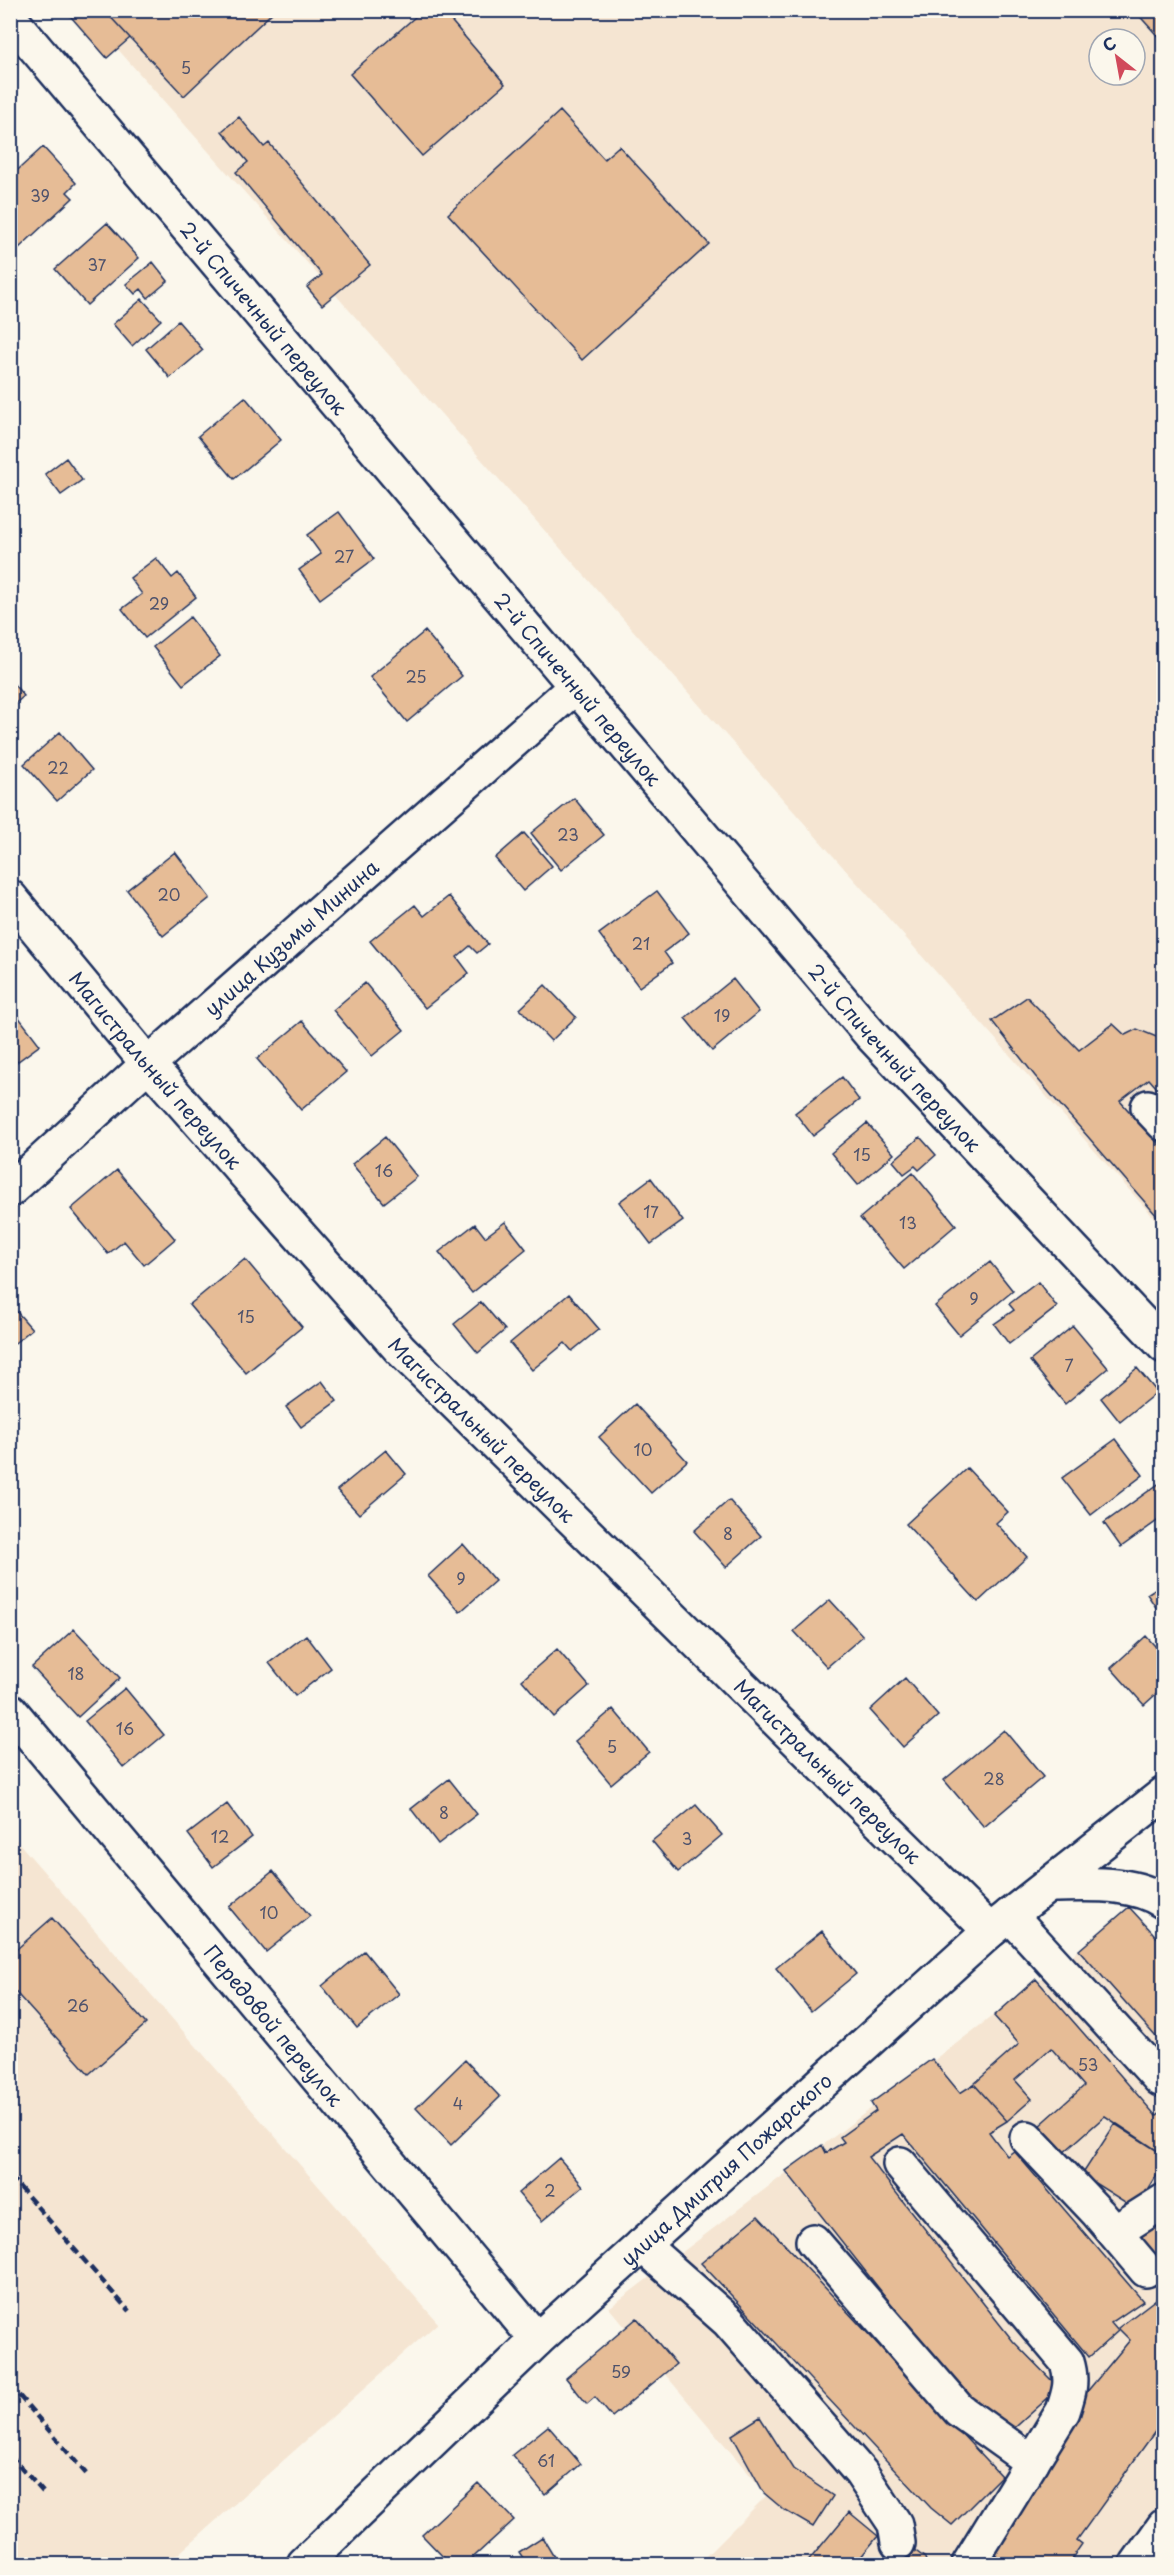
<svg xmlns="http://www.w3.org/2000/svg" width="1174" height="2575" viewBox="0 0 1174 2575" font-family="'Playpen Sans',sans-serif">
<style>
.built{fill:#f5e5d2;fill-rule:evenodd}
.building{fill:#e6bc96;stroke:#1b2f5e;stroke-width:1.5}
.lines{fill:none;stroke-linecap:round;stroke-linejoin:round}
.minor-casing{stroke:#1b2f5e;stroke-width:38}
.minor{stroke:#fbf7ec;stroke-width:33}
.rail{stroke:#1b2f5e;stroke-width:4.5;stroke-dasharray:9 4.5;stroke-linecap:butt}
.labels{text-anchor:middle;dominant-baseline:central;stroke-width:6;stroke-linejoin:round;paint-order:stroke}
.number-label{font-size:16px;fill:#4e526c}
.street-label{font-size:20px;fill:#1b2f5e;stroke:#fbf7ec}
</style>
<rect width="100%" height="100%" fill="#fbf7ec"/>
<filter id="ink" filterUnits="userSpaceOnUse"><feTurbulence type="fractalNoise" baseFrequency=".0167" numOctaves="2"/><feDisplacementMap in="SourceGraphic" scale="12" xChannelSelector="R" yChannelSelector="G"/><feConvolveMatrix kernelMatrix="1 2 1 2 8 2 1 2 1" color-interpolation-filters="sRGB"/></filter>
<g filter="url(#ink)">
<!-- built -->
<path class="built" d="M84,11H1163V1228ZM1099,39H1135V75H1099Z
M10,1833L438,2323L167,2564H11Z
M1125,1915L1163,1953V2564H698L767,2495L609,2308Z"/>
<!-- building -->
<path class="building" d="M65,10H104L130,38L107,58Z
M104,10H275L184,96Z
M423,10H442L505,84L422,156L350,74Z
M1134,10H1164V43Z
M560,111L604,159L619,146L709,244L582,360L448,214Z
M239,117L264,147L269,143L370,265L322,305L307,287L322,275L236,172L248,162L222,131Z
M43,147L76,183L67,192L73,198L19,248L10,239V177Z
M107,223L139,258L87,305L55,269Z
M153,262L168,281L148,298L141,289L135,294L126,284Z
M142,299L161,320L132,346L113,324Z
M178,321L203,350L170,378L146,349Z
M245,397L281,440L234,479L198,436Z
M66,458L82,480L61,495L45,474Z
M339,512L374,559L320,599L299,570L321,554L307,535Z
M156,558L172,578L178,573L196,597L145,638L122,609L142,594L130,578Z
M190,617L220,656L183,685L153,647Z
M425,631L462,676L407,722L370,677Z
M10,680L24,696L10,708Z
M60,732L92,770L57,801L24,764Z
M574,798L604,835L561,870L531,833Z
M524,833L552,866L523,891L495,858Z
M175,852L210,898L163,936L127,890Z
M657,891L689,933L664,952L672,963L639,987L599,934Z
M449,896L488,944L477,953L470,946L457,957L469,973L425,1008L370,941L415,905L424,916Z
M733,979L759,1012L712,1051L685,1018Z
M365,983L404,1030L372,1056L333,1010Z
M545,985L576,1017L551,1041L520,1009Z
M1027,997L1079,1050L1113,1024L1125,1035L1137,1029L1164,1040V1096L1149,1079L1120,1101L1164,1150V1224L1035,1076L992,1021Z
M11,1007L40,1045L10,1067V1008Z
M302,1021L346,1072L301,1110L257,1059Z
M842,1077L859,1100L813,1136L795,1113Z
M867,1123L894,1154L858,1185L831,1153Z
M385,1137L417,1177L384,1203L352,1164Z
M920,1137L936,1155L919,1170L915,1166L904,1174L893,1161Z
M117,1170L175,1239L144,1265L124,1241L108,1254L71,1209Z
M913,1173L956,1225L904,1269L860,1218Z
M651,1178L683,1221L651,1244L619,1202Z
M505,1222L526,1249L472,1293L439,1252L475,1224L485,1237Z
M245,1259L302,1327L246,1373L189,1305Z
M990,1262L1013,1291L959,1335L935,1306Z
M1038,1282L1057,1307L1009,1344L994,1324L1014,1310L1009,1304Z
M569,1294L599,1329L572,1351L565,1343L532,1370L510,1343Z
M481,1302L505,1330L478,1353L454,1324Z
M10,1304L32,1329L10,1347Z
M1073,1326L1108,1368L1065,1404L1030,1361Z
M1137,1368L1157,1392L1120,1422L1101,1398Z
M322,1381L337,1401L301,1427L286,1407Z
M635,1404L687,1461L651,1493L599,1437Z
M1116,1439L1143,1475L1091,1515L1062,1478Z
M386,1450L406,1474L359,1514L337,1490Z
M967,1468L1008,1512L996,1523L1027,1557L978,1602L906,1524Z
M1164,1480V1516L1121,1547L1104,1523Z
M729,1500L761,1536L726,1567L694,1531Z
M463,1544L495,1581L460,1612L428,1576Z
M1164,1583V1609L1159,1612L1147,1594Z
M830,1600L863,1636L827,1667L794,1631Z
M74,1629L120,1678L78,1717L32,1667Z
M306,1635L331,1668L295,1696L269,1663Z
M1146,1636L1164,1656V1687L1144,1705L1111,1668Z
M557,1649L589,1686L554,1717L522,1680Z
M905,1678L938,1716L903,1747L870,1710Z
M125,1688L164,1735L124,1768L85,1721Z
M613,1709L649,1752L611,1784L575,1741Z
M1004,1730L1043,1777L984,1827L944,1780Z
M449,1779L477,1814L438,1844L411,1809Z
M227,1804L252,1837L213,1867L188,1834Z
M696,1805L722,1835L678,1872L652,1841Z
M273,1871L310,1916L266,1952L229,1907Z
M1129,1907L1164,1945V2046L1079,1950Z
M52,1918L146,2024L89,2074L10,1986V1955Z
M822,1931L856,1974L811,2011L776,1968Z
M364,1951L399,1994L357,2028L322,1986Z
M1036,1979L1156,2116L1164,2109V2155L1105,2116L1062,2154L1038,2127L1084,2086L1051,2048L1015,2080L1032,2099L1007,2121L974,2084L1019,2044L994,2016Z
M932,2059L960,2093L974,2084L1007,2121L989,2132L1007,2156L1014,2151L1143,2301L1111,2323L1118,2331L1089,2357L903,2134L868,2157L1013,2341L1059,2388L1009,2433L968,2401L786,2171L822,2145L826,2153L844,2142L840,2137L876,2111L871,2103Z
M465,2060L500,2097L451,2145L416,2108Z
M1115,2124L1164,2155V2164L1136,2209L1082,2175Z
M559,2158L583,2186L542,2221L518,2193Z
M758,2216L1001,2476L952,2525L931,2508L701,2263Z
M1164,2216V2256L1157,2261L1138,2234Z
M1164,2293V2419L1077,2540L1082,2544L1068,2564H978L1081,2399L1130,2340L1118,2328Z
M637,2318L676,2364L612,2417L595,2397L587,2404L566,2378Z
M760,2417L793,2469L833,2496L813,2527L784,2510L764,2493L732,2435Z
M548,2426L581,2464L545,2495L512,2455Z
M478,2483L514,2520L466,2564H450L422,2535Z
M849,2512L878,2536L855,2564H806Z
M542,2537L554,2557L543,2564H527L519,2552Z
M913,2549L925,2558L927,2564H902Z"/>
<g class="lines">
<defs>
<g id="minor">
<path id="s1" d="M10,18L871,1035L1164,1346"/>
<path id="s2" d="M10,897L148,1064L400,1349L990,1931"/>
<path d="M1148,1107L1164,1124"/>
<path id="s3" d="M10,1190L148,1064L575,687"/>
<path id="s4" d="M10,1710L537,2340"/>
<path d="M1049,1885C1086,1885 1132,1880 1164,1902"/>
<path d="M1010,1915L1160,2079"/>
<path d="M1027,2138L1098,2213L1146,2270"/>
<path d="M900,2164L1067,2362C1073,2381 1069,2393 1063,2411L969,2564"/>
<path d="M1115,2232L1164,2201"/>
<path d="M813,2241L959,2410L1032,2462"/>
<path d="M642,2245L728,2321L861,2473L895,2524L898,2543"/>
<path id="s5" d="M304,2564L537,2340L990,1931L1164,1794"/>
<path d="M1137,2564L1164,2526"/>
</g>
</defs>
<!-- minor casing -->
<use href="#minor" class="minor-casing"/>
<!-- minor -->
<use href="#minor" class="minor"/>
<!-- rail -->
<path class="rail" d="M10,2176L129,2311
M10,2385L88,2476
M10,2455L44,2493"/>
</g>
</g>
<g class="labels">
<!-- number labels -->
<g class="number-label">
<text x="186" y="67">5</text>
<text x="40" y="195">39</text>
<text x="97" y="264">37</text>
<text x="344" y="556">27</text>
<text x="159" y="603">29</text>
<text x="416" y="676">25</text>
<text x="58" y="767">22</text>
<text x="568" y="834">23</text>
<text x="169" y="894">20</text>
<text x="641" y="943">21</text>
<text x="722" y="1015">19</text>
<text x="862" y="1154">15</text>
<text x="384" y="1170">16</text>
<text x="651" y="1211">17</text>
<text x="908" y="1222">13</text>
<text x="974" y="1298">9</text>
<text x="246" y="1316">15</text>
<text x="1069" y="1365">7</text>
<text x="643" y="1449">10</text>
<text x="728" y="1533">8</text>
<text x="461" y="1578">9</text>
<text x="76" y="1673">18</text>
<text x="125" y="1728">16</text>
<text x="612" y="1746">5</text>
<text x="994" y="1778">28</text>
<text x="444" y="1812">8</text>
<text x="220" y="1836">12</text>
<text x="687" y="1838">3</text>
<text x="269" y="1912">10</text>
<text x="78" y="2005">26</text>
<text x="1088" y="2064">53</text>
<text x="458" y="2103">4</text>
<text x="550" y="2190">2</text>
<text x="621" y="2371">59</text>
<text x="546" y="2460">61</text>
</g>
<!-- street labels -->
<g class="street-label">
<text stroke="none"><textPath href="#s1" startOffset="393">2-й Спичечный переулок</textPath></text>
<text stroke="none"><textPath href="#s1" startOffset="879">2-й Спичечный переулок</textPath></text>
<text stroke="none"><textPath href="#s3" startOffset="378">улица Кузьмы Минина</textPath></text>
<text stroke="none"><textPath href="#s1" startOffset="1365">2-й Спичечный переулок</textPath></text>
<text stroke="none"><textPath href="#s2" startOffset="226">Магистральный переулок</textPath></text>
<text stroke="none"><textPath href="#s2" startOffset="712">Магистральный переулок</textPath></text>
<text stroke="none"><textPath href="#s2" startOffset="1198">Магистральный переулок</textPath></text>
<text stroke="none"><textPath href="#s4" startOffset="411">Передовой переулок</textPath></text>
<text stroke="none"><textPath href="#s5" startOffset="578">улица Дмитрия Пожарского</textPath></text>
</g>
</g>
<!-- margin -->
<rect width="1174" height="2575" fill="none" stroke="#fbf7ec" stroke-width="36"/>
<rect x="18" y="18" width="1138" height="2539" fill="none" stroke="#1b2f5e" stroke-width="2" filter="url(#ink)"/>
<!-- north arrow -->
<g transform="translate(1117 57) rotate(329)"><circle r="28" fill="#fbf7ec" stroke="#a1a7b3" stroke-width="1.5"/>
<path d="M0-4.5L10 22L0 15L-10 22Z" fill="#d1495b"/>
<text y="-9" font-size="16" font-weight="bold" text-anchor="middle" fill="#1b2f5e">С</text>
</g>
</svg>
